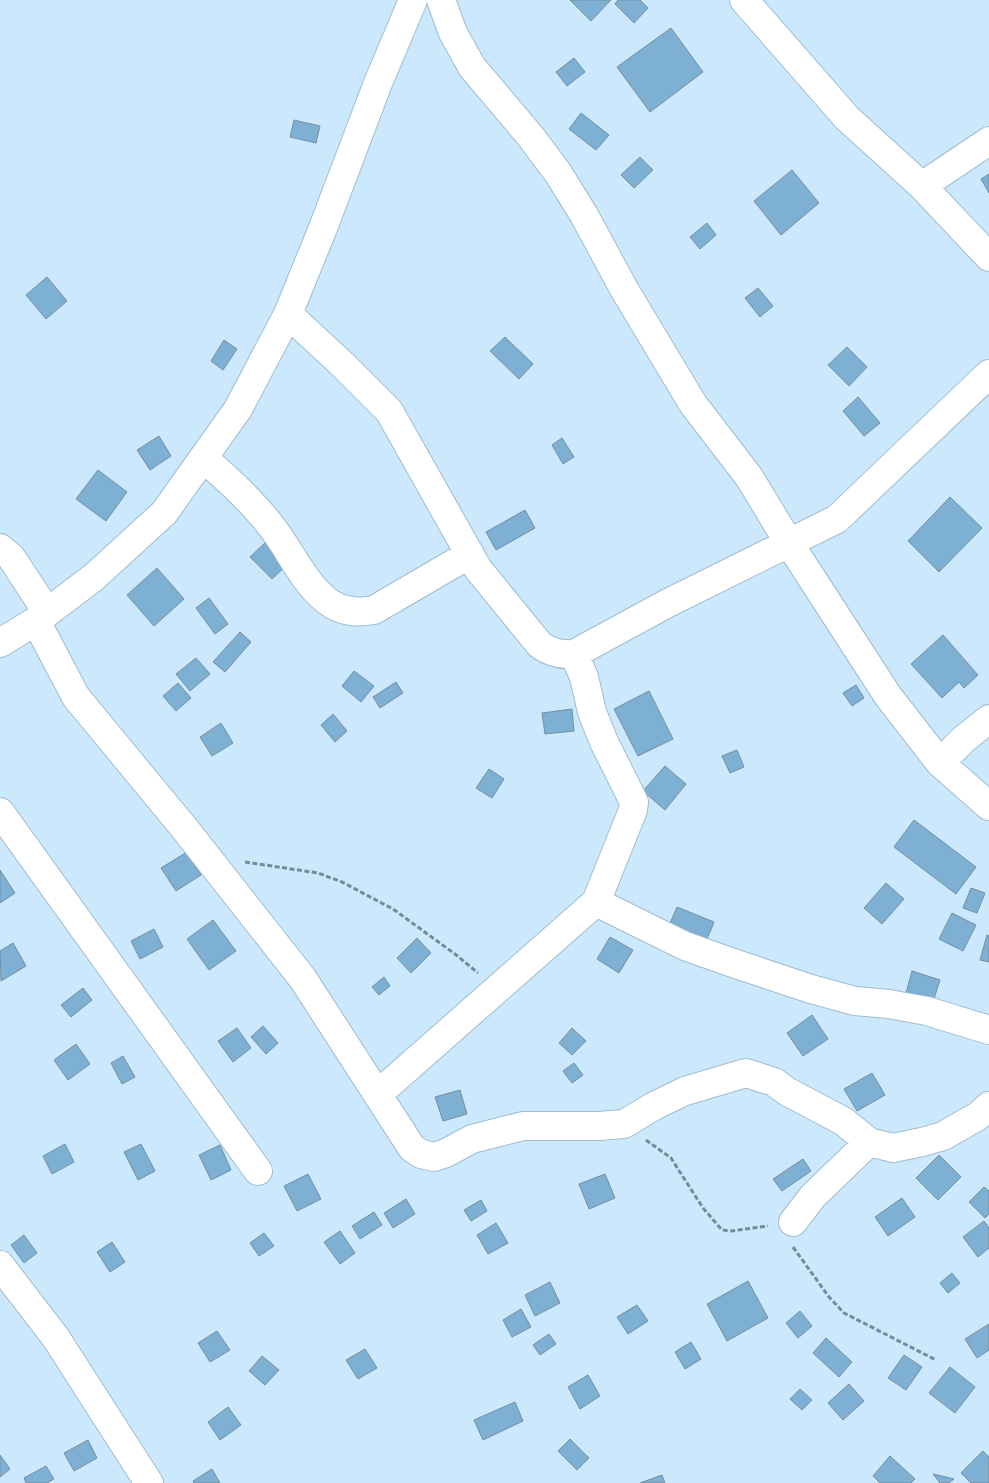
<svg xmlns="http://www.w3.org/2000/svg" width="989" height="1483" viewBox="0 0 989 1483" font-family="'Alegreya Sans',sans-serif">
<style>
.building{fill:#7eb0d3;stroke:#748ea2}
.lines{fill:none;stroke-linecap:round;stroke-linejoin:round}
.minor-casing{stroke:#a0bcd0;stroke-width:30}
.path{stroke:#768a98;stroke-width:3;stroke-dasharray:5 2.5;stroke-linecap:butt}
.minor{stroke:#fff;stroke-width:28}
</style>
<rect width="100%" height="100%" fill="#cbe8fd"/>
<!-- building -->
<path class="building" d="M570,0H611L591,21Z
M618,0H640L648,8L634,23L615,4Z
M671,28L703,72L650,112L617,67Z
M574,58L585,72L567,86L556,72Z
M581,113L609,135L596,150L569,129Z
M294,120L320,126L316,143L290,137Z
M640,157L653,170L634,188L621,175Z
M792,170L819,203L781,235L754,201Z
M989,174V193L981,179Z
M707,223L716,235L700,249L690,237Z
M47,277L67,301L46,319L26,295Z
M758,288L773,306L760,317L745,298Z
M505,337L533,364L519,379L490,351Z
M224,340L237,349L223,370L211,361Z
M847,347L867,367L849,386L828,365Z
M858,397L880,423L864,436L843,411Z
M159,436L171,456L150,470L137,450Z
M562,438L574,457L563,464L552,445Z
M98,470L127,492L106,521L76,499Z
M950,497L982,528L939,572L908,541Z
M525,510L535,528L496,550L486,532Z
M267,541L289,563L272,579L250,557Z
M157,568L184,599L154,626L127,595Z
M209,598L228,624L215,634L196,608Z
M240,632L251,642L225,672L213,662Z
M943,635L978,675L964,688L959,682L942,698L911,664Z
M196,658L210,674L190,691L176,674Z
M354,671L374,686L361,702L342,686Z
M396,682L403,693L380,708L373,697Z
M178,683L191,698L176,711L163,696Z
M856,685L864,698L852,706L843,693Z
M649,691L673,739L638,756L614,709Z
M572,709L574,731L545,734L542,713Z
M333,714L347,731L335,742L321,725Z
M221,723L233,743L212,756L200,737Z
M737,750L744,767L730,773L722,756Z
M665,766L686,784L665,810L643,791Z
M489,769L504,779L492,798L476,788Z
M914,820L976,867L956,894L894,847Z
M187,852L201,875L176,891L161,868Z
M0,870L15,893L0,903Z
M886,883L904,899L882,924L864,908Z
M971,888L985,893L977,913L963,908Z
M677,907L714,922L705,944L668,928Z
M952,913L976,925L963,951L939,939Z
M213,920L236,951L209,970L187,939Z
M154,929L163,947L140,959L131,941Z
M987,935L989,936V962L980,960Z
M610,937L633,950L619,973L597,959Z
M417,938L431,953L411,973L397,958Z
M13,943L26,966L1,981L0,951Z
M912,971L940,980L932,1005L905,997Z
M384,977L390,986L379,995L372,987Z
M83,988L92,1000L71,1017L61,1005Z
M812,1015L828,1039L803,1056L787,1033Z
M263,1026L278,1043L266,1054L251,1037Z
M237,1028L251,1048L233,1062L218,1041Z
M572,1028L586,1041L572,1055L559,1043Z
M76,1044L90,1064L68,1080L54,1060Z
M123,1056L135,1077L122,1084L111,1063Z
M574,1063L583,1075L572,1083L563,1071Z
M872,1073L885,1095L857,1111L844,1089Z
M460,1090L467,1114L443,1121L435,1097Z
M65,1144L74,1162L52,1174L43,1156Z
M141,1144L155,1171L138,1180L124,1152Z
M220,1145L231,1170L211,1180L199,1155Z
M939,1155L961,1177L938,1200L916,1178Z
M803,1159L811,1171L782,1191L773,1179Z
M308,1174L321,1199L297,1211L284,1186Z
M605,1174L615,1198L589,1209L579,1184Z
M984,1187L989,1191V1214L985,1218L969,1202Z
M902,1198L915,1217L888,1236L875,1217Z
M406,1199L415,1214L393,1228L384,1213Z
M481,1200L487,1211L471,1221L464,1210Z
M374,1212L382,1225L360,1239L352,1226Z
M984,1221L989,1228V1248L978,1257L963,1237Z
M496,1223L508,1243L488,1254L477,1235Z
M340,1231L355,1253L340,1264L324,1242Z
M264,1233L274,1246L259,1256L250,1243Z
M24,1235L37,1253L24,1263L11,1245Z
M112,1242L125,1262L110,1272L97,1252Z
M952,1273L960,1283L948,1293L940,1283Z
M748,1281L768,1318L727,1341L707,1304Z
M550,1282L560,1303L535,1316L525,1295Z
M637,1305L648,1321L628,1334L617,1317Z
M521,1309L531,1327L512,1337L503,1320Z
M800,1311L812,1326L798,1338L786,1323Z
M989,1324V1350L977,1358L965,1339Z
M217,1331L230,1350L210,1362L198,1343Z
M549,1334L556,1344L540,1355L533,1345Z
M826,1338L852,1362L839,1377L813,1353Z
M691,1342L701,1359L685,1369L675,1352Z
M365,1349L377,1368L358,1379L346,1360Z
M904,1355L922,1367L906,1390L888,1378Z
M262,1356L279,1370L265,1385L249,1371Z
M950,1367L975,1387L955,1413L929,1393Z
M588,1375L600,1396L580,1409L568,1387Z
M849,1384L864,1401L843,1420L828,1403Z
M800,1389L812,1400L802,1410L790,1399Z
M515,1402L523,1421L483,1440L474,1420Z
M228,1407L241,1425L220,1440L208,1422Z
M570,1439L589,1458L577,1470L558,1451Z
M88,1440L97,1458L74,1471L64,1453Z
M983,1451L989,1457V1483H971L961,1473Z
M0,1455L10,1469L0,1477Z
M890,1456L915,1479L911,1483H880L873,1476Z
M46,1466L54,1479L47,1483H26L24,1478Z
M212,1469L220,1483H194L193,1481Z
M933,1474L954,1479L949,1483H940Z
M662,1475L665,1483H640Z"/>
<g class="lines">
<defs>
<path id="minor" d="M441,0L453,33L472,67L531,137L558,173L584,215L624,289L693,404L749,477L789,543L888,696L940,763L989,806
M744,0L847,118L922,186L989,257
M922,186L989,141
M288,314L342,364L389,411L478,569L540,645C551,653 561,655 574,654L668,603L837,519L989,374
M203,458C228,479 251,500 271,526C289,548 303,582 326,600C341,612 356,613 374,610L470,554
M0,548L11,557L47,612
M36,621L76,697L185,829L303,979L412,1148L421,1154L434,1157L446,1153L472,1139L523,1126H599L624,1124L654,1106L685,1091L746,1073L774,1082L788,1092L843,1121L869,1142L893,1148L922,1142L943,1136L978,1116L989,1106
M0,643L36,621L94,577L164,513L238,409L288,314L323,228L378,83L413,0
M940,763L964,739L989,719
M0,812L258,1171
M596,902L685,946L733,963L811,989L855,1001L889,1004L927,1011L989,1030
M378,1094L596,902L633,810L634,802L604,742L592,712L584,677L574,654
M793,1222L813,1196L869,1142
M0,1265L56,1338L149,1483"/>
</defs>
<!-- minor casing -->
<use href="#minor" class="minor-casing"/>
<!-- path -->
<path class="path" d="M245,862L318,873L342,882L393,909L455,954L478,973
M646,1140L671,1158L703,1208L722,1230L731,1231L768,1226
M793,1247L829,1297L844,1313L936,1360"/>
<!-- minor -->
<use href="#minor" class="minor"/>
</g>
</svg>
